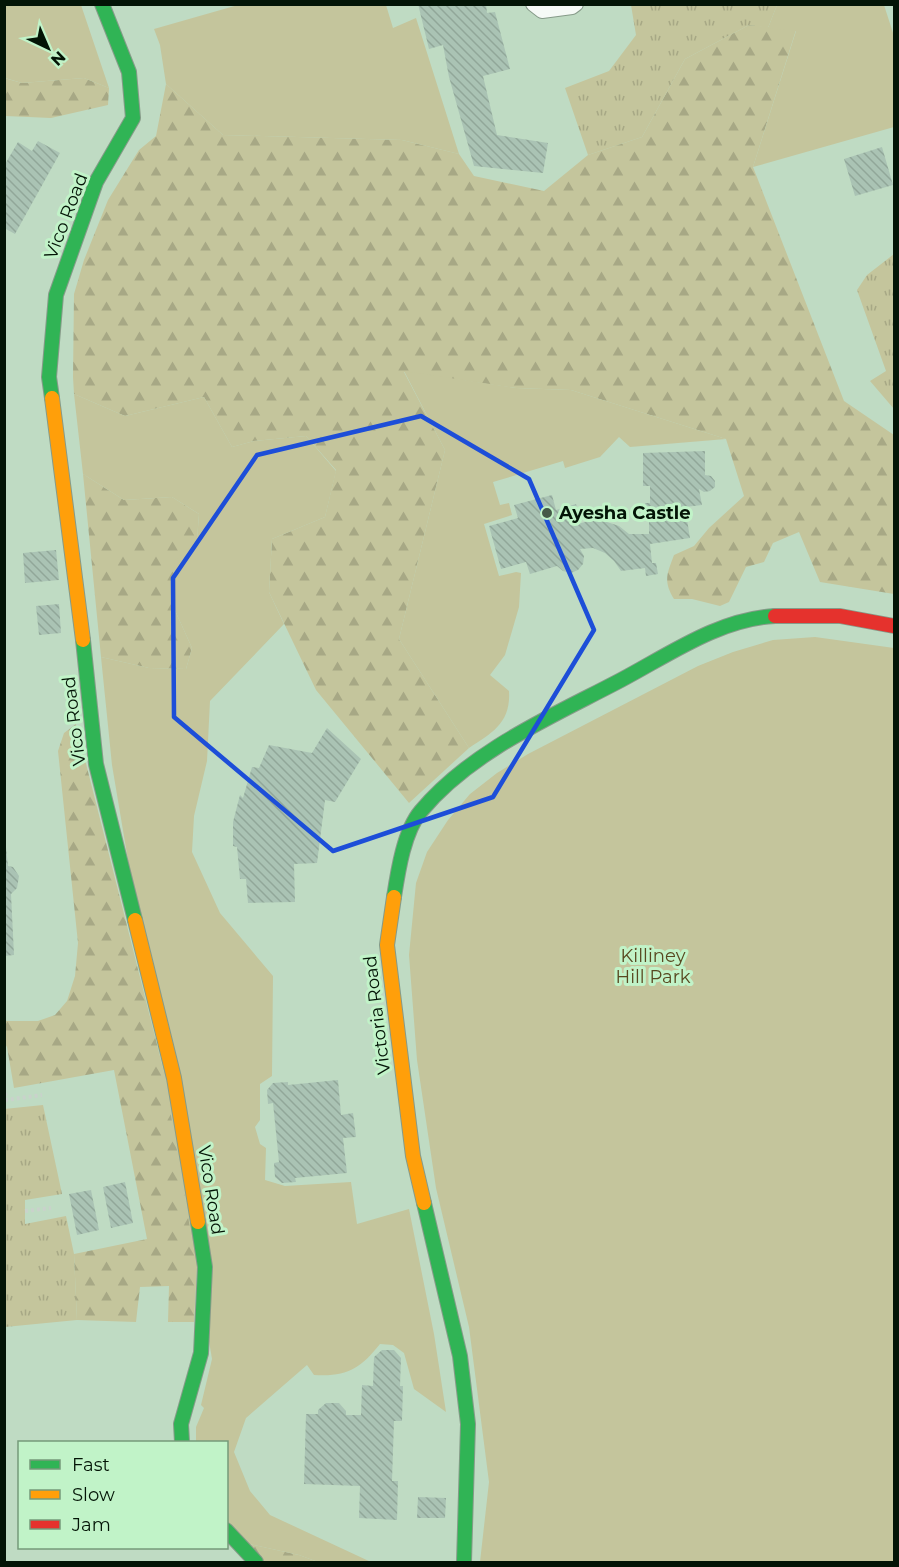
<svg xmlns="http://www.w3.org/2000/svg" width="899" height="1567" viewBox="0 0 899 1567" font-family="Montserrat,sans-serif">
<style>
.grass{fill:url(#grass-tufts)}
.forest{fill:url(#forest-firs)}
.green{fill:#c4c59c}
.building{fill:url(#building-back-hatch)}
.lines{fill:none;stroke-linecap:round;stroke-linejoin:round}
.lane-casing{stroke:#869b89;stroke-width:16}
.fast-casing{stroke:#869b89;stroke-width:16}
.slow-casing{stroke:#869b89;stroke-width:16}
.jam-casing{stroke:#869b89;stroke-width:16}
.path{stroke:#c9d2cb;stroke-width:4;stroke-dasharray:3 3;stroke-linecap:butt}
.lane{stroke:#f5faf6;stroke-width:14}
.fast{stroke:#30b455;stroke-width:14}
.slow{stroke:#ff9f0a;stroke-width:14}
.jam{stroke:#e5322d;stroke-width:14}
.marked{fill:none;stroke:#1d4ed8;stroke-width:4.5;stroke-linejoin:round}
.poi-dot{fill:#455a48;stroke:#c1f3c8;stroke-width:2}
.labels{text-anchor:middle;dominant-baseline:central;stroke-width:6;stroke-linejoin:round;paint-order:stroke}
.street-label{font-size:18px;fill:#031406;stroke:#c1f3c8}
.poi-label{font-size:18px;font-weight:bold;fill:#031406;stroke:#c1f3c8;text-anchor:start}
.park-label{font-size:18px;fill:#584820;stroke:#c1f3c8}
</style>
<defs>
<pattern id="grass-tufts" width="24" height="20" patternUnits="userSpaceOnUse" patternTransform="scale(1.5)"><rect width="24" height="20" fill="#c4c59c"/><path d="M3 7l-1-3M5 7V3M7 7l1-3M15 17l-1-3M17 17v-4M19 17l1-3" fill="none" stroke="#a7a885"/></pattern>
<pattern id="forest-firs" width="22" height="20" patternUnits="userSpaceOnUse" patternTransform="scale(1.5)"><rect width="22" height="20" fill="#c4c59c"/><path d="M5 1l3.5 6h-7zM16 11l3.5 6h-7z" fill="#a7a885"/></pattern>
<pattern id="building-back-hatch" width="6" height="6" patternUnits="userSpaceOnUse" patternTransform="scale(1.5)"><rect width="6" height="6" fill="#aac3b4"/><path d="M-1 5l2 2M0 0l6 6M5-1l2 2" fill="none" stroke="#91a799"/></pattern>
</defs>
<rect width="100%" height="100%" fill="#bfdbc3"/>
<!-- grass -->
<path class="grass" d="M631,5H777L768,28L749,25L685,59L642,137L588,155L565,88L609,71L636,35Z
M894,254V409L870,381L886,371L857,290L867,275Z
M43,1105L62,1194L25,1200V1224L66,1216L74,1254L77,1320L5,1327L4,1109Z"/>
<!-- forest -->
<path class="forest" d="M749,25L796,30L753,167L844,401L894,435V594L820,582L799,532L773,543L764,562L746,567L729,602L720,606L692,599H674C663,581 667,574 674,555L694,546L709,528L744,496L726,439L571,390L516,388L404,372L445,450L399,639L469,748L409,803L316,690L269,592L272,539L325,517L336,470L306,436L254,441L232,447L204,397L125,416L74,394L73,377L74,294L84,260L108,200L139,150L156,136L166,84L223,135L402,140L459,154L474,176L544,191L588,155L642,137L685,59Z
M4,78L22,83L84,78L109,88L108,105L51,118L5,116Z
M83,474L124,500L172,497L199,514L197,540L173,606L192,648L186,669L149,668L101,657Z
M76,724L166,1080L197,1268L194,1322H168L169,1286L140,1287L136,1322L77,1320L74,1254L147,1239L114,1070L14,1088L7,1047L5,1044L4,1021H38L55,1015L67,1001L75,976L78,943L58,751L64,733Z
M245,1543L299,1555L318,1562H263Z"/>
<!-- green -->
<path class="green" d="M4,5H81L109,88L84,78L22,83L5,78Z
M238,5H386L393,28L416,18L459,154L402,140L223,135L166,84L160,45L154,29Z
M777,5H884L894,36V127L753,167L796,31L768,28Z
M404,371L516,388L571,390L726,439L630,447L619,437L600,457L565,468L563,461L493,482L500,505L509,503L512,515L484,524L499,576L516,572L521,573L519,607L505,655L490,675L509,691C511,723 492,733 469,748L399,639L445,450Z
M74,394L125,416L204,397L232,447L254,441L306,436L336,471L325,517L272,539L269,592L284,624L210,701L207,761L194,816L192,852L220,913L273,976L272,1076L260,1084V1120L255,1127L260,1144L266,1148L265,1180L285,1186L351,1182L357,1224L409,1209L434,1334L446,1412L414,1389L404,1353L393,1345L380,1344C360,1369 347,1377 314,1375L307,1365L246,1418L234,1452L250,1491L270,1515L371,1562H318L299,1555L245,1543L227,1521L226,1442H196V1427L204,1408L201,1405L212,1359L112,765L101,657L149,668L186,669L192,648L173,606L175,560L197,540L199,514L172,497L124,500L83,474Z
M815,637L894,648V1562H480L489,1482L469,1327L436,1188L417,1060L409,955L416,883L427,852L448,820L470,794L497,773L528,754L698,666L733,652L773,640Z"/>
<!-- building -->
<path class="building" d="M418,4H486L487,13L495,12L510,69L483,76L497,135L548,143L543,173L474,166L449,77L443,45L429,49Z
M38,141L60,153L15,234L4,228V166L18,142L32,151Z
M882,147L893,185L855,196L844,159Z
M705,451V475L711,476L715,481V487L710,491L704,492L699,489L702,505L685,507L690,538L650,544L652,563H656L658,574L646,576L645,568L621,571L614,561L605,553L593,548L580,549L584,556L583,564L578,570L571,573L563,571L557,566L530,574L526,562L501,569L489,526L518,518L514,505L552,495L556,510L576,504L581,523L594,520L607,522L619,526L629,534H649V517H645V503H650V486H643V453Z
M56,550L59,580L25,583L23,553Z
M59,604L61,633L39,635L36,606Z
M327,728L361,759L335,802L325,800L317,863L294,864L295,902L248,903L246,879H240L237,847L233,846V822L240,795L243,798L252,767L259,768L269,745L312,753Z
M4,847H6L8,866L13,867L19,876L17,888L11,894L14,955L4,956Z
M338,1080L341,1115L353,1113L356,1137L343,1138L347,1173L295,1178L296,1182L282,1183L275,1177L274,1163L279,1162L273,1103L268,1104L267,1090L273,1083L288,1082V1085Z
M125,1182L133,1223L111,1228L103,1187Z
M91,1190L99,1230L77,1235L69,1194Z
M382,1350H394L401,1358L400,1386H403L402,1421H394L392,1481H398L397,1520L359,1518L360,1486L304,1484L306,1414H318V1410L326,1403H339L346,1411V1415H361L362,1385L373,1386L374,1357Z
M418,1497L446,1498L445,1518H417Z"/>
<g class="lines">
<defs>
<path id="lane" d="M533,4L542,11L572,7L576,4"/>
<path id="fast" d="M52,398L49,377L56,295L96,182L133,118L129,72L102,4
M83,640L96,764L135,920
M394,897C398,871 404,831 421,811C472,750 553,716 621,680C670,654 719,619 775,616
M424,1203L460,1356L468,1424L464,1562
M182,1442L181,1424L201,1353L205,1267L198,1222
M226,1530L256,1562"/>
<path id="slow" d="M52,398L83,640
M394,897L387,945L413,1156L424,1203
M135,920L174,1078L198,1222"/>
<path id="jam" d="M775,616H840L894,626"/>
</defs>
<!-- lane casing -->
<use href="#lane" class="lane-casing"/>
<!-- fast casing -->
<use href="#fast" class="fast-casing"/>
<!-- slow casing -->
<use href="#slow" class="slow-casing"/>
<!-- jam casing -->
<use href="#jam" class="jam-casing"/>
<!-- path -->
<path class="path" d="M4,1087L6,1100L42,1095
M25,1211L51,1208"/>
<!-- lane -->
<use href="#lane" class="lane"/>
<!-- fast -->
<use href="#fast" class="fast"/>
<!-- slow -->
<use href="#slow" class="slow"/>
<!-- jam -->
<use href="#jam" class="jam"/>
</g>
<!-- marked area -->
<path class="marked" d="M421,416L529,479L594,630L493,797L333,851L174,717L173,578L257,455Z"/>
<!-- markers -->
<circle class="poi-dot" cx="547" cy="513" r="6"/>
<g class="labels">
<!-- street labels -->
<g class="street-label">
<text transform="translate(66 216) rotate(-69)">Vico Road</text>
<text transform="translate(74 721) rotate(-97)">Vico Road</text>
<text transform="translate(377 1015) rotate(-97)">Victoria Road</text>
<text transform="translate(211 1190) rotate(81)">Vico Road</text>
</g>
<!-- poi labels -->
<g class="poi-label">
<text x="559" y="513">Ayesha Castle</text>
</g>
<!-- park labels -->
<g class="park-label">
<text x="653" y="956">Killiney<tspan x="653" dy="21">Hill Park</tspan></text>
</g>
</g>
<!-- border -->
<rect width="899" height="1567" fill="none" stroke="#031406" stroke-width="12"/>
<!-- legend -->
<rect x="18" y="1441" width="210" height="108" fill="#c1f3c8" stroke="#759a7a" stroke-width="1.5"/>
<rect x="30" y="1460" width="30" height="9" fill="#30b455" stroke="#759a7a" stroke-width="1.5"/>
<text x="72" y="1471" font-size="18" fill="#031406">Fast</text>
<rect x="30" y="1490" width="30" height="9" fill="#ff9f0a" stroke="#759a7a" stroke-width="1.5"/>
<text x="72" y="1501" font-size="18" fill="#031406">Slow</text>
<rect x="30" y="1520" width="30" height="9" fill="#e5322d" stroke="#759a7a" stroke-width="1.5"/>
<text x="72" y="1531" font-size="18" fill="#031406">Jam</text>
<!-- north arrow -->
<g transform="translate(48 48) rotate(136)" stroke="#c1f3c8" stroke-width="4.5" paint-order="stroke">
<path d="M0-4.5L10 22L0 15L-10 22Z" fill="#031406"/>
<text y="-9" font-size="16" font-weight="bold" text-anchor="middle" fill="#031406">N</text>
</g>
</svg>
